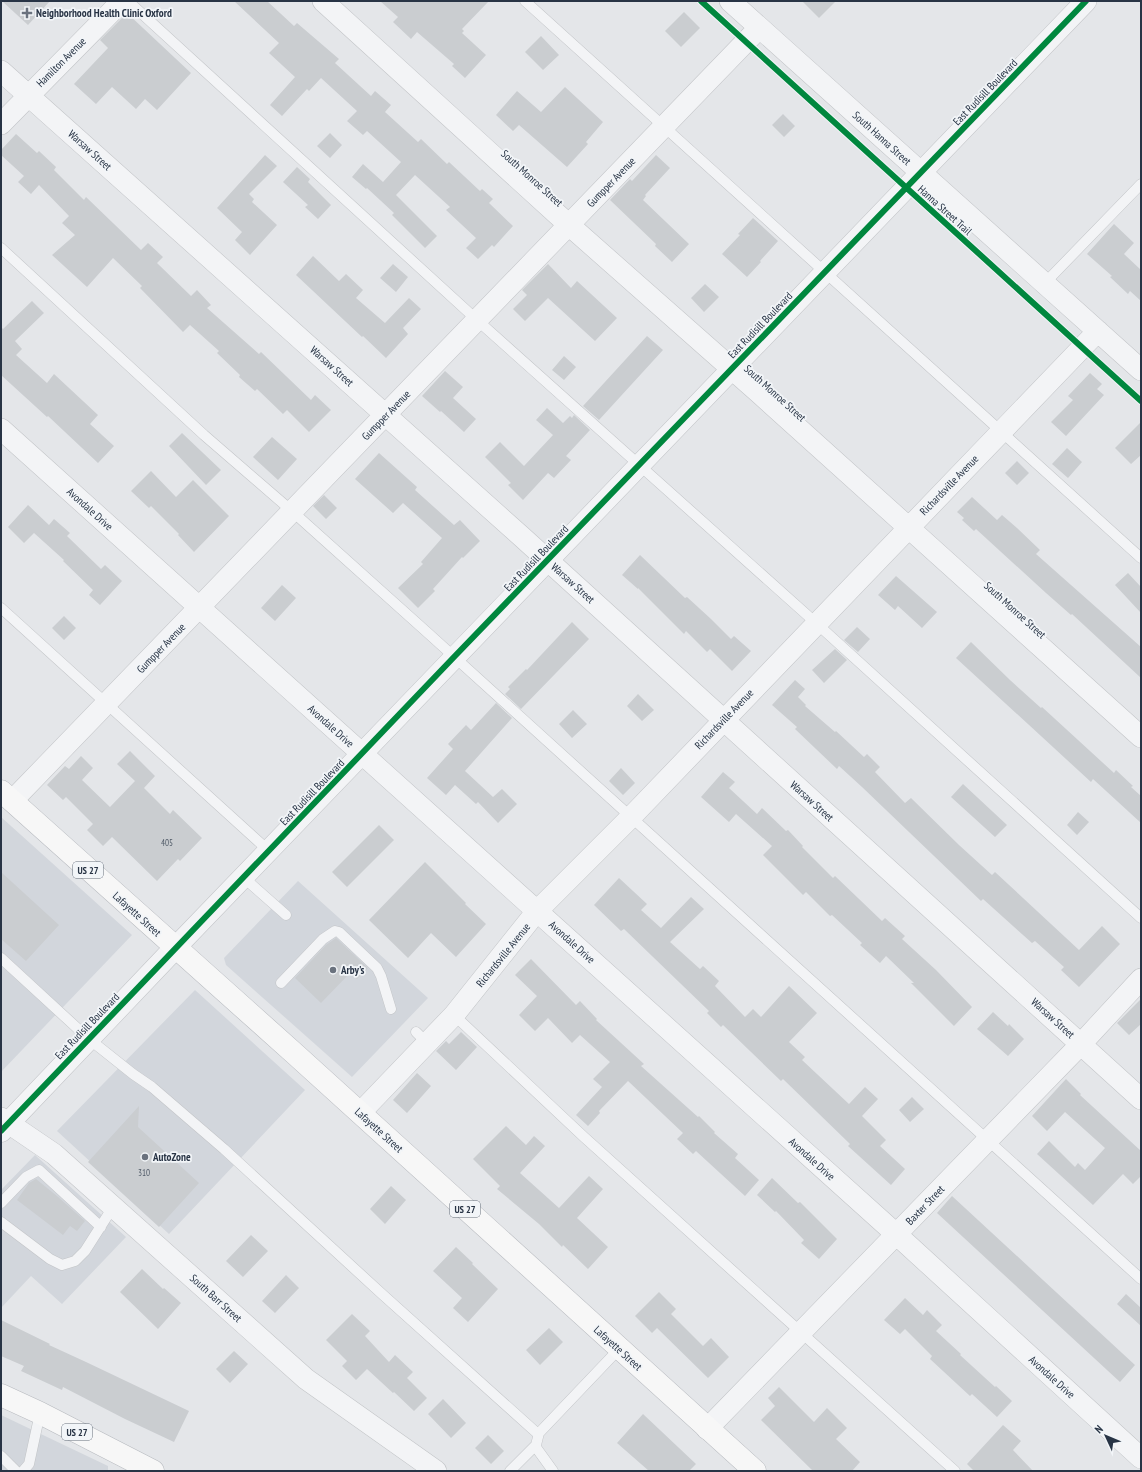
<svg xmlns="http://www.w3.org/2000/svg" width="1142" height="1472" viewBox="0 0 1142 1472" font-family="'PT Sans Narrow',sans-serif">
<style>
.built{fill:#d2d6dc}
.building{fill:#cacdd0}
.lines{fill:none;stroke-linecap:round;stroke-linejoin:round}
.service-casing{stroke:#c2c4c7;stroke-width:11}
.minor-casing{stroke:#c2c4c7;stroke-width:22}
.tertiary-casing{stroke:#c2c4c7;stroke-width:23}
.trunk-casing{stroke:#b6b9be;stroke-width:23}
.service{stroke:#f3f4f6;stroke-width:10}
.minor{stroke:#f3f4f6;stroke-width:21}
.tertiary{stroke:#f3f4f6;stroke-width:22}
.trunk{stroke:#f7f7f7;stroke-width:22}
.cycleway-casing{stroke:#f2f5f8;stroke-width:8}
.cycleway{stroke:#00873e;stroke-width:6}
.poi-dot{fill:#6a727e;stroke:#f2f5f8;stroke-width:1.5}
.labels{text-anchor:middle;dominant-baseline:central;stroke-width:3.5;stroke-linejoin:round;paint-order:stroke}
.number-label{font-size:9px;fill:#525c69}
.shield{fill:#f2f5f8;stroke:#656e7b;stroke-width:1}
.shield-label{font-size:10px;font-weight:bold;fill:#283445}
.poi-label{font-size:11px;font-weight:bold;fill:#283445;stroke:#f2f5f8;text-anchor:start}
.street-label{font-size:11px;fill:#283445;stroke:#f2f5f8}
</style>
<rect width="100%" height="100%" fill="#e4e6e9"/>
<!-- built -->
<path class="built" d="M1,817L132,935L1,1072Z
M298,881L428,998L352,1077L226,965L224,958Z
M195,990L305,1090L169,1234L57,1131Z
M35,1155L126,1237L62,1304L31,1276L1,1308V1190Z
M1,1415L108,1466V1471H1Z"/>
<!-- building -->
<path class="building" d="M2,1H50L28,25Z
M234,1H267L294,26L297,23L339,59L335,63L371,96L375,91L391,105L385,112L418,142L421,139L447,164L449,162L480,191L482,189L493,199L489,203L513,226L494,247L492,245L478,259L466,248L476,238L446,210L450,207L415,175L396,195L437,236L425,248L392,215L394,213L367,188L366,189L352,177L363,164L383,182L401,162L367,131L363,135L347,121L357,111L321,78L309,91L307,89L282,116L270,105L295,77L269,53L279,43Z
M380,1H489L462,29L464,31L462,33L486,55L465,78L452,66L454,64L417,32L411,39L393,22L398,17Z
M802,1H836L819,18Z
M684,12L700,28L681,47L665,31Z
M127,13L191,73L157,110L145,99L136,109L112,87L96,104L74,84L108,48L100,40Z
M541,36L559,55L543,70L525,52Z
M565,87L603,122L586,142L588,144L567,167L519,125L513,131L496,115L517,91L541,112Z
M783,114L795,126L784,137L772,125Z
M330,133L342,145L330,158L317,146Z
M16,134L37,153L39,151L56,167L54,170L84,200L86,197L141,250L148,243L163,257L157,263L191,296L197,290L211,305L207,308L259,354L261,352L311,400L315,395L331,410L309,432L287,410L283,414L257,389L255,391L239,377L240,375L217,353L219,351L190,325L183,332L140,288L142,286L113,258L87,287L52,255L75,235L62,223L69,216L39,185L31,194L18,182L24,176L1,155V150Z
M265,155L277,166L249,194L254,199L252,202L277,225L250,255L235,240L242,232L217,208Z
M656,155L670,168L645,195L646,196L643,200L689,244L672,262L655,246L656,244L610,200L630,179L632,181Z
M297,167L310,179L308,182L331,205L318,219L305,207L308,205L283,182Z
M753,218L778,241L760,261L761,262L747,277L722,254L740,235L738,234Z
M1114,224L1134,243L1124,254L1141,270V301L1130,291L1128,294L1110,277L1112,276L1087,254Z
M313,256L339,281L346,274L363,290L356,298L385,323L409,298L421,309L403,328L408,334L386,358L363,336L362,337L296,275Z
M393,264L408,277L396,292L380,278Z
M548,264L571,288L577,281L617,318L595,341L548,298L525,321L513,309L527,295L522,290Z
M705,284L719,297L704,312L691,298Z
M32,301L44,313L15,341L22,349L16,355L47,383L54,374L98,415L90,424L114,446L98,463L48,416L47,417L1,375V327L3,329Z
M647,336L663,350L599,420L583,406Z
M564,356L576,367L564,380L552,370Z
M445,371L463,387L453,398L476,419L464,432L441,411L440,412L422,396Z
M1090,373L1102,384L1097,389L1104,395L1066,436L1051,422L1073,400L1068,396Z
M547,408L563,423L570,416L572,418L574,415L590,430L566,456L571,460L554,478L548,473L523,500L508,485L511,483L485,457L500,442L524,466L553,435L536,420Z
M1141,422V455L1131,464L1115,448Z
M182,433L221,470L206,485L169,446Z
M272,437L297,459L278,480L253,457Z
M1067,448L1082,462L1068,478L1052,464Z
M379,453L417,487L415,490L454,525L460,520L480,541L463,558L462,557L433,589L435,591L418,608L398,588L423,564L421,562L442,538L403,503L393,513L355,479Z
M1017,461L1029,473L1017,485L1005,473Z
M151,471L176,497L193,480L229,516L194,552L178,535L179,534L151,506L149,508L131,491Z
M324,495L337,508L326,519L313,506Z
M972,497L997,520L1002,515L1017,528L1040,550L1036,554L1141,647V678L1072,614L1071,615L1046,593L976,529L974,531L962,520L964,518L957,512Z
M28,505L49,525L54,519L70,533L67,536L101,569L105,565L122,581L100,605L89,595L93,590L63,561L64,560L34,533L24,543L8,527Z
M640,555L685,598L687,597L711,619L731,639L734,636L751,651L732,671L710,649L707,652L686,631L684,634L638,588V589L622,575Z
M1128,573L1141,587V613L1115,585Z
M896,576L937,612L922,628L898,606L895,610L878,595Z
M282,585L296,598L275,621L261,608Z
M64,616L76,628L64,640L52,628Z
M572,622L589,639L521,709L505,694L510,689L508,687L526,669L527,670Z
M857,627L870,639L858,652L844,640Z
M971,642L1010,680L1041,708L1042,707L1114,773L1116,770L1133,786L1131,787L1141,796V823L1093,779L1091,782L956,658Z
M835,649L847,660L824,683L812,670Z
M795,680L805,689L798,697L806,705L805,706L835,732L836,731L864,757L867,754L880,767L875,772L905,803L911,798L959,845L992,875L995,872L1079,950L1102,926L1120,944L1079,987L1061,970L1064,967L1035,941L1032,943L983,899L981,901L862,787L839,766L837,769L795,729L797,727L772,705Z
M638,694L654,710L642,721L627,706Z
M496,703L512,718L465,771L493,797L502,789L517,804L498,823L478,802L476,804L455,785L446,795L427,778L453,749L448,744L466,725L471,730Z
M573,710L587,724L572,738L559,724Z
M130,751L155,776L144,788L170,814L173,810L202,838L180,861L178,859L157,881L112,837L103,846L87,830L93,824L66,797L63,800L47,785L65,766L69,769L81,756L93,768L82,780L110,807L135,781L117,764Z
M621,768L635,783L623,795L609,781Z
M723,772L735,782L729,788L757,814L762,808L786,831L788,830L803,846L802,847L833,878L835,876L882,921L885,918L905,936L902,939L936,970L972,1007L954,1026L911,983H914L886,956L880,963L860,945L862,943L832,915L830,916L806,892L803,895L763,855L772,846L736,814L729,822L701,797Z
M963,784L1007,825L995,837L951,797Z
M1078,812L1089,822L1077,835L1067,825Z
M379,825L394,840L347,887L332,872Z
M425,862L466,903L465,904L486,924L456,957L431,933L408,958L369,920Z
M1,872L59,925L26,961L1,939Z
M619,878L647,904L641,910L661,928L691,897L704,909L670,942L700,969L703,966L719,981L715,986L745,1017L753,1009L761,1017L789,986L817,1013L789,1042L805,1057L802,1060L849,1104L865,1087L878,1099L862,1116L886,1140L880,1146L905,1169L891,1185L848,1146L850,1144L783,1079L781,1081L723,1025L721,1027L707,1013L709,1011L624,929L621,931L594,905Z
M336,938L368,968L357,979L350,973L321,1003L295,978L326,945Z
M531,959L576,1005L580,1001L597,1019L596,1020L644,1064L641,1066L698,1117L699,1116L715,1132L714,1133L738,1154L735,1158L759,1180L745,1196L696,1151L693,1154L677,1139L683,1133L628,1081L599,1111L600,1113L588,1126L576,1115L602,1087L593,1079L610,1062L580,1035L572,1043L548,1018L535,1031L519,1015L537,996L515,975Z
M1141,999V1024L1129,1035L1117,1023Z
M993,1012L1008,1026L1009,1024L1024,1039L1008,1056L977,1029Z
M461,1032L477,1047L456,1070L436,1051L446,1041L449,1044Z
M417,1073L431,1086L407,1113L393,1100Z
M1066,1079L1081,1094L1080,1095L1141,1151V1176L1133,1184L1123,1174L1093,1205L1037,1154L1049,1141L1075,1167L1078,1163L1085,1170L1105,1148L1065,1112L1047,1131L1032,1116Z
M912,1097L924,1109L910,1122L899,1110Z
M139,1106L138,1127L199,1183L159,1227L88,1162Z
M506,1126L526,1145L534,1136L545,1146L520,1173L559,1208L589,1176L603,1189L577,1218L608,1247L588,1269L563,1245L562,1247L539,1224L497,1189L500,1186L473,1159Z
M772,1178L798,1203L800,1202L837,1239L819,1259L801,1243L804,1240L776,1211L775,1212L757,1195Z
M36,1179L57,1196L85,1221L77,1231L70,1226L63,1235L17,1200L29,1183Z
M391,1186L406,1200L385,1224L370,1209Z
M952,1196L1135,1365L1120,1382L937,1213Z
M251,1235L268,1251L243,1277L226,1261Z
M456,1247L473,1263L472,1264L498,1289L468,1322L453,1308L462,1298L433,1271Z
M142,1269L163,1289L164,1288L181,1303L158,1329L120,1292Z
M286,1275L299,1288L275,1313L262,1301Z
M659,1292L676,1309L671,1314L703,1346L711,1338L729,1357L708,1378L657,1328L652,1333L635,1316Z
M1126,1294L1141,1308V1326L1117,1304Z
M905,1298L923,1315L927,1310L942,1325L936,1331L961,1354L960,1355L995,1387L996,1386L1012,1401L997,1417L972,1394L970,1396L930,1359L932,1356L905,1329L900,1334L884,1320Z
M352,1314L370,1331L365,1336L389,1362L395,1355L413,1372L407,1378L427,1398L414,1411L394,1392L393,1393L367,1369L356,1380L342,1366L347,1361L326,1340Z
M1,1320L50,1344L49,1345L86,1362L189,1411L174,1442L125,1419L63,1387L62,1390L21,1371L24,1366L1,1356Z
M549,1328L563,1342L540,1365L526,1350Z
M234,1351L248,1364L230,1383L216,1369Z
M779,1387L814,1422L827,1408L847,1428L836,1439L860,1462L852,1471H813L761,1420L775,1406L768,1398Z
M443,1399L466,1423L451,1438L428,1414Z
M643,1414L696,1464L689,1471H649L617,1443Z
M1003,1425L1021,1441L1013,1450L1033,1471H974L967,1464Z
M488,1435L504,1451L491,1464L475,1448Z"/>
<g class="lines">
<defs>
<path id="service" d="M128,1L477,320L816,623L1141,918
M525,1L1141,558
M1,248L204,435L293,512L429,634L1141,1279
M1044,284L1141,184
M1,608L269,851
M243,877L286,915
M1,958L89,1039L133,1074L152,1087L224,1149L382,1294L538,1434
M281,983L323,939L335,931L339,932L377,968L381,976L391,1009
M454,1015L584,1137L955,1471
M416,1032L427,1043
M1,1203L26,1177L39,1170L101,1227
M1,1222L50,1259L62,1265L75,1261L85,1251L113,1207
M535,1446L553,1471
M1,1456L16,1471
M23,1471L29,1464L40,1413
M510,1471L536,1445L539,1433L619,1349"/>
<path id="minor" d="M323,1L569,225L758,392L1141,737
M730,1L1141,370
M1,71L522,537L1141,1099
M1,124L122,1
M1,429L896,1234L1141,1458
M12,801L759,28
M175,948L1086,1
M360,1113L454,1015L537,911L631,817L1098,331
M1,1118L54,1154L306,1379L436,1471
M707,1429L1081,1044L1141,979"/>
<path id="tertiary" d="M1,1131L175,948"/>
<path id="trunk" d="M1,791L295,1054L755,1471
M1,1395L40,1413L153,1471"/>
</defs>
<!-- service casing -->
<use href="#service" class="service-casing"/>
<!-- minor casing -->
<use href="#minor" class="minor-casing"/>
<!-- tertiary casing -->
<use href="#tertiary" class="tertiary-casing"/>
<!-- trunk casing -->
<use href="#trunk" class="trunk-casing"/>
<!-- service -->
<use href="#service" class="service"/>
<!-- minor -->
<use href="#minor" class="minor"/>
<!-- tertiary -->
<use href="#tertiary" class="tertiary"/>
<!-- trunk -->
<use href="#trunk" class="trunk"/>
<defs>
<path id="cycleway" d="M701,1L1141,401
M1,1131L454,657L1086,1"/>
</defs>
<!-- cycleway casing -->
<use href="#cycleway" class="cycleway-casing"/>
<!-- cycleway -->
<use href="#cycleway" class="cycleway"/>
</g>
<!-- markers -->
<g class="poi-dot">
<path d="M25 7h4v4h4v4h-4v4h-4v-4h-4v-4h4z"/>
<circle cx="333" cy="970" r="4"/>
<circle cx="145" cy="1157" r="4"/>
</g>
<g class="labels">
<!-- number labels -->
<g class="number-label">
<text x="167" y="842">405</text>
<text x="144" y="1172">310</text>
</g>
<!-- shield labels -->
<g class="shield">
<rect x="73" y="862" width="30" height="16" rx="3"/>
<rect x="450" y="1201" width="30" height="16" rx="3"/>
<rect x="62" y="1424" width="30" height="16" rx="3"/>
</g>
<g class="shield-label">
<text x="88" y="870">US 27</text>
<text x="465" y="1209">US 27</text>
<text x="77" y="1432">US 27</text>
</g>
<!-- poi labels -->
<g class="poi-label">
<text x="36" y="13">Neighborhood Health Clinic Oxford</text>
<text x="341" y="970">Arby's</text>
<text x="153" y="1157">AutoZone</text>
</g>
<!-- street labels -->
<g class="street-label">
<text transform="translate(61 62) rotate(-45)">Hamilton Avenue</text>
<text transform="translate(985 92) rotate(-46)">East Rudisill Boulevard</text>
<text transform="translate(882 138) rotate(42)">South Hanna Street</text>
<text transform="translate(90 150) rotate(42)">Warsaw Street</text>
<text transform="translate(532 178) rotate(42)">South Monroe Street</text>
<text transform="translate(611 182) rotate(-46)">Gumpper Avenue</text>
<text transform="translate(945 210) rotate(42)">Hanna Street Trail</text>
<text transform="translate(760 325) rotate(-46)">East Rudisill Boulevard</text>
<text transform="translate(332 366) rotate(42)">Warsaw Street</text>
<text transform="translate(775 393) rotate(42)">South Monroe Street</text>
<text transform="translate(386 415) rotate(-46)">Gumpper Avenue</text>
<text transform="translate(949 485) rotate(-46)">Richardsville Avenue</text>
<text transform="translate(90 509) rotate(42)">Avondale Drive</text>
<text transform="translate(536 558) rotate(-46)">East Rudisill Boulevard</text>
<text transform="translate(573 583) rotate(42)">Warsaw Street</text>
<text transform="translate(1015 610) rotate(42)">South Monroe Street</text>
<text transform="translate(161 648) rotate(-46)">Gumpper Avenue</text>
<text transform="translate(724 719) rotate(-46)">Richardsville Avenue</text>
<text transform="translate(331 726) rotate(42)">Avondale Drive</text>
<text transform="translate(312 792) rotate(-46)">East Rudisill Boulevard</text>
<text transform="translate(812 801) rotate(42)">Warsaw Street</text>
<text transform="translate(137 914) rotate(42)">Lafayette Street</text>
<text transform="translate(572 942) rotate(42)">Avondale Drive</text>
<text transform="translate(503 955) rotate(-51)">Richardsville Avenue</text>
<text transform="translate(1053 1018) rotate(42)">Warsaw Street</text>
<text transform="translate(87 1026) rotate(-46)">East Rudisill Boulevard</text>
<text transform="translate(379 1130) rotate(42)">Lafayette Street</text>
<text transform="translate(812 1159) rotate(42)">Avondale Drive</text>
<text transform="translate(925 1205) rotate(-46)">Baxter Street</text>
<text transform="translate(216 1298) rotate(42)">South Barr Street</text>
<text transform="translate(618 1348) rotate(42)">Lafayette Street</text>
<text transform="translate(1052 1377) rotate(42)">Avondale Drive</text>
</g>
</g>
<!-- border -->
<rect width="1142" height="1472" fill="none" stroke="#283445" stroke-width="4"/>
<!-- north arrow -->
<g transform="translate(1106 1436) rotate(314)" stroke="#f2f5f8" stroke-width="3" paint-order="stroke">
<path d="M0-3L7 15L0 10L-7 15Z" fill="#283445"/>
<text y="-6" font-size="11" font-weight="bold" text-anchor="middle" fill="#283445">N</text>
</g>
</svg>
